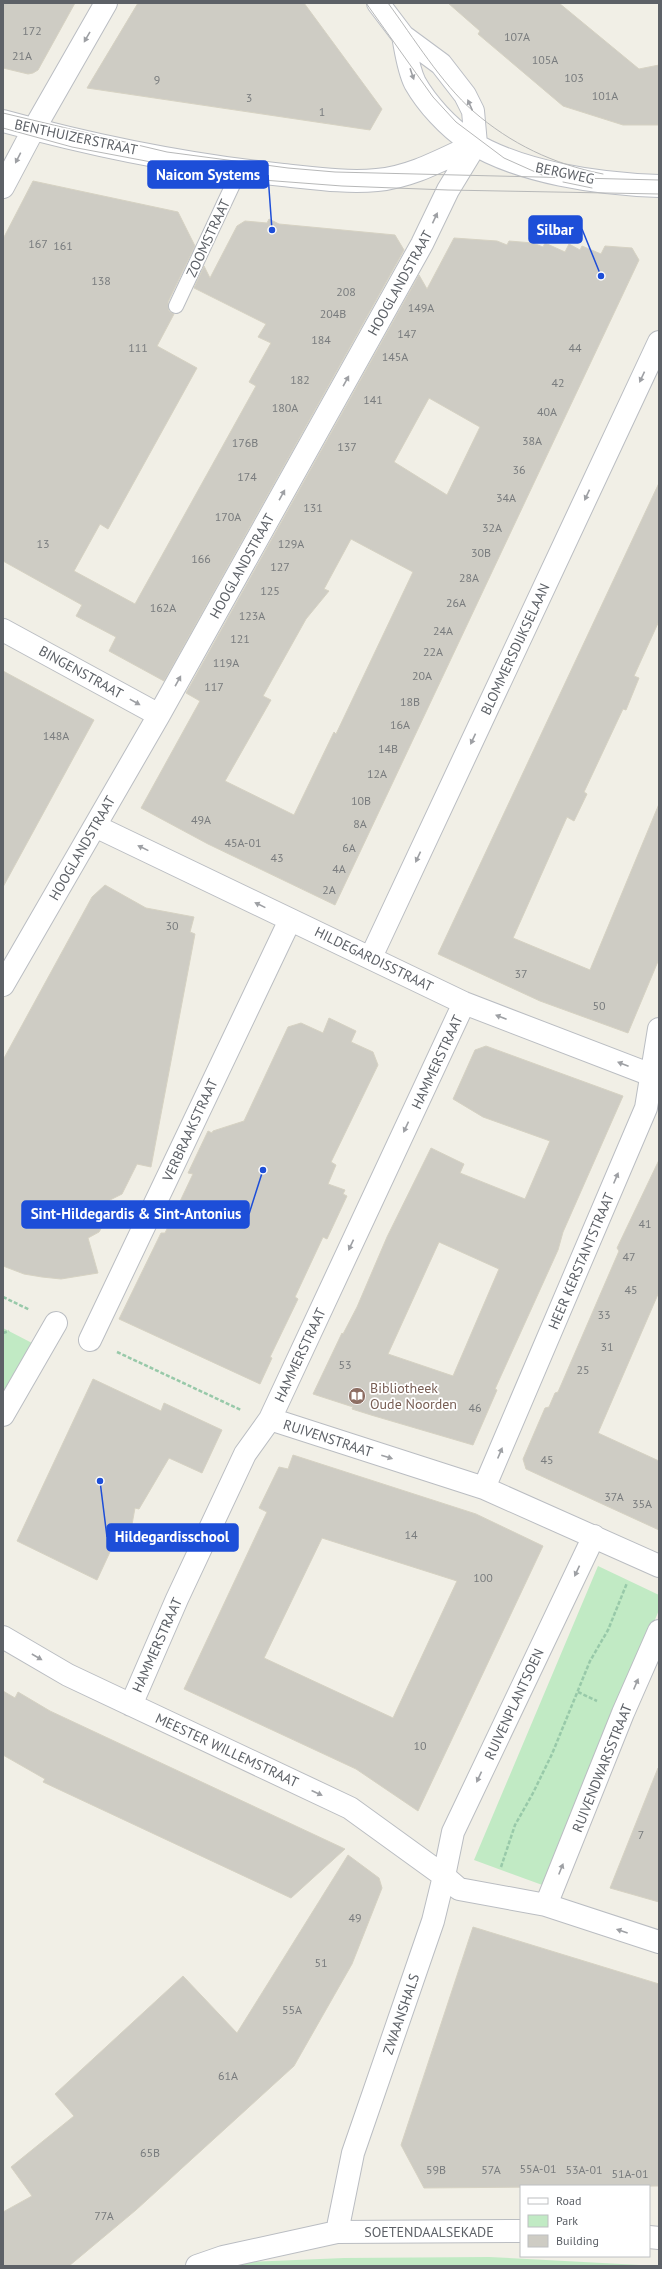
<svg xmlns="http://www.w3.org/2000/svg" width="662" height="2269" viewBox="0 0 662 2269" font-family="'PT Sans',sans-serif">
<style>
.green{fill:#c1eac4}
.building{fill:#ceccc4;stroke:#d6d2c3;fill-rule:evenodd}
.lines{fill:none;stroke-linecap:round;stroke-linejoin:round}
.lane-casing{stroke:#babdc2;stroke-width:16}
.street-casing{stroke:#babdc2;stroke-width:24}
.secondary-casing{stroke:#bbbec4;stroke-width:24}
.path{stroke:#98c9a9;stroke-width:2.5;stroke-dasharray:4 2;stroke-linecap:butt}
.lane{stroke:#fff;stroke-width:14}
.street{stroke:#fff;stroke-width:22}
.secondary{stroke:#fff;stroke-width:22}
.tram{stroke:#b7b8b8;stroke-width:1}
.oneway{fill:#9ea0a4}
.labels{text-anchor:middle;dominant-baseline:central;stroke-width:3.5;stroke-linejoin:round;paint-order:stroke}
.number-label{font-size:12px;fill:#797c7e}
.street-label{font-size:14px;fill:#5d6167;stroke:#fff}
.education-label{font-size:14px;fill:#785e54;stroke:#fff;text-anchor:start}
.leader{fill:none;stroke:#1d4ed8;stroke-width:1.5}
.callout-dot{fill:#1d4ed8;stroke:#fff;stroke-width:1.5}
.callout{fill:#1d4ed8;stroke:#1d4ed8;stroke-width:1.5}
.callout-label{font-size:15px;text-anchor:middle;font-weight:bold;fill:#fff}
</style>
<rect width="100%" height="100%" fill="#f1efe6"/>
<!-- green -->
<path class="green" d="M3,1328L32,1343L3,1392Z
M598,1566L659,1595V1610L545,1886L474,1860Z
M489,2257L659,2266H236L248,2262L344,2258Z"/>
<!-- building -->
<path class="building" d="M3,3H75L38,70L33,73L28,74L3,68Z
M138,3H304L382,109L370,130L87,88Z
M448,3H559L639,69L659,65V125H623L563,106L478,34L480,31Z
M33,181L178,212L195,246L168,302L169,311L174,314L157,346L197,368L108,529L100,524L74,571L135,604L256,386L249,382L271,343L258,337L266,324L194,288L204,266L210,278L237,226L245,221L267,223L269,219L279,224L395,235L404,250L164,681L109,651L116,637L76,616L82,605L3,561V239Z
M454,238L497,241L507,245L509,241L533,243L543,247L545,243L565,252L569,244L580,250L582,246L601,254L605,246L632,248L639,260L335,905L208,844L141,808L200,701L186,693L419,275L427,289ZM429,398L480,427L447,495L394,462ZM351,539L413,572L336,734L334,732L294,815L225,781L271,700L263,696L306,619L329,591L324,589Z
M659,483V621L634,676L639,678L626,710L623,709L584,792L587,794L574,821L567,817L513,938L590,970L659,804V959L628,1033L540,1001L438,954Z
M3,671L94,720L3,887Z
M105,885L146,908L194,917L190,932L195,934L151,1167L137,1164L122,1194L100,1205L108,1217L99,1232L88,1238L98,1273L61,1279L42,1277L24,1274L3,1266V1060L92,897Z
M329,1018L356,1031L351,1042L373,1052L378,1065L331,1162L336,1165L328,1184L345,1190L343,1194L347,1196L327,1239L323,1237L295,1297L298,1299L270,1357L272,1358L260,1384L119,1319L161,1233H165L193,1174L188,1173L208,1131L212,1133L213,1131L244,1121L288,1027L301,1023L323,1033Z
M486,1046L623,1096L563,1232L558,1250L495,1389L497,1390L473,1445L371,1415L352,1409L353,1407L313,1394L342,1333L343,1334L357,1307L387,1237L431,1148L464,1164L460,1173L525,1199L550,1141L483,1117L453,1099L475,1050ZM439,1242L499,1269L453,1376L388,1354Z
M659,1160V1292L598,1433L659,1461V1530L526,1469L523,1459L545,1408L549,1407L555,1393L558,1392L619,1251L617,1248Z
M93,1379L161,1411L164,1403L222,1430L202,1473L169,1458L139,1509L135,1508L131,1530L122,1526L97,1580L17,1541Z
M293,1455L476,1514L543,1546L418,1811L356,1769L184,1689L267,1512L259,1508L279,1467L288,1469ZM322,1538L457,1581L393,1718L264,1658Z
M3,1691L15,1698L18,1692L50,1711L345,1849L291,1898L43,1782L45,1779L3,1755Z
M658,1768L659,1769V1902L610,1888Z
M348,1855L379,1878L382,1888L352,1964L294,2066L136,2210L69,2266H3V2212L32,2196L11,2167L74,2116L55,2094L183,1976L237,2033Z
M473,1927L659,1984V2186L424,2188L401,2145Z"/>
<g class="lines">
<defs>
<path id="lane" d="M176,306L236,178L237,170"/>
<path id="street" d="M3,121C94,146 189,165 283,175C313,178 346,183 377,180C412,177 445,158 476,144
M3,187L30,136L106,3
M3,630L159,715
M95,826L464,1003L659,1078
M371,957L659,342
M3,985L159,715L422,244L448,190L476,144
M90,1340L290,920
M3,1415L56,1323
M270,1419L484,1488L659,1566
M484,1488L646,1108L659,1029
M3,1637L68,1675L350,1808L444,1876L453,1832L594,1536
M131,1705L177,1599L245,1454L270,1419L464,1003
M546,1905L623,1713L659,1631
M337,2232L353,2153L433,1921L444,1876L459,1889L546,1905L659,1942
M649,2237L659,2238
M197,2266L223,2257L337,2232L521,2231"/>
<path id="secondary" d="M378,3L403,36L441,64L465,95L473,111L476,144
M403,36C406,51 408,69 415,83C427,104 448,127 469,141C520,173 599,184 659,186"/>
</defs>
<!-- lane casing -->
<use href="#lane" class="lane-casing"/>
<!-- street casing -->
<use href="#street" class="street-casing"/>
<!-- secondary casing -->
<use href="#secondary" class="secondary-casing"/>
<!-- path -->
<path class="path" d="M3,1297L30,1310
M3,1333L9,1331
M117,1352L241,1410
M578,1692L597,1701
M501,1867L515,1825L533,1793L552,1754L590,1661L608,1630L627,1583"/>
<!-- lane -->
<use href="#lane" class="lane"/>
<!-- street -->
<use href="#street" class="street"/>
<!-- secondary -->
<use href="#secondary" class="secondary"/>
<!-- tram -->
<path class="tram" d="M366,3L433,97L456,122L504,158L542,175
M388,3C413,37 442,84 473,111C511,144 553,164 603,174
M3,113L167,152L288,168L335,172L659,180
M3,128L72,147L236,178L342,186L448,190L659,194
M563,182L592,188"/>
</g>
<!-- one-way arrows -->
<defs><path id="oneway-solid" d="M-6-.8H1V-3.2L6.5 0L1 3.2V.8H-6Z"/></defs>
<g class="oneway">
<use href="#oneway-solid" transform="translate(87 37) rotate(120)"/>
<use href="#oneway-solid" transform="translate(412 74) rotate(71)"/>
<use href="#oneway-solid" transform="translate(470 105) rotate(-114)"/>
<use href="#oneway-solid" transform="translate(18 158) rotate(117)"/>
<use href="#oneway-solid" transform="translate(435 218) rotate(-65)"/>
<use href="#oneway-solid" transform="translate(642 377) rotate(115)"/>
<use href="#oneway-solid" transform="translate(346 381) rotate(-61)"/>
<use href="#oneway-solid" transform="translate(282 495) rotate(-61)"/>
<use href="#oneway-solid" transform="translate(587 495) rotate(115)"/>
<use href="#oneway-solid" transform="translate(178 681) rotate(-61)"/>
<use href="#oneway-solid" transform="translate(135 702) rotate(29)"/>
<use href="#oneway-solid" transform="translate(473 739) rotate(115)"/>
<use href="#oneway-solid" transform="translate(143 848) rotate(-154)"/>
<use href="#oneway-solid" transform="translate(418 857) rotate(115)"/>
<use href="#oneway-solid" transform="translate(260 905) rotate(-154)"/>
<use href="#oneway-solid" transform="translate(501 1017) rotate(-159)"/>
<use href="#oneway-solid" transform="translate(623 1064) rotate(-159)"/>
<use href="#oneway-solid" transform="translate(406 1127) rotate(115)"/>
<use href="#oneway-solid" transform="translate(616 1178) rotate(-67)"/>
<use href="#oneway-solid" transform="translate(351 1245) rotate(115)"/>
<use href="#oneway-solid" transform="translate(500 1453) rotate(-67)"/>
<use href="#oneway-solid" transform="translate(387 1457) rotate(18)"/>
<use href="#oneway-solid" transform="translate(577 1571) rotate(115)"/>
<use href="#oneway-solid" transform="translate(37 1657) rotate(30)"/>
<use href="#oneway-solid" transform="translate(636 1684) rotate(-67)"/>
<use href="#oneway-solid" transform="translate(479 1777) rotate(115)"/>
<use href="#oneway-solid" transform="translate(317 1793) rotate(25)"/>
<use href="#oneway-solid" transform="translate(561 1869) rotate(-68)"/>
<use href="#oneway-solid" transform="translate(622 1931) rotate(-161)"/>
</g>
<!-- icons -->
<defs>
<symbol id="library-disc" viewBox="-11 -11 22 22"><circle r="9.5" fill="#8d6e63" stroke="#fff"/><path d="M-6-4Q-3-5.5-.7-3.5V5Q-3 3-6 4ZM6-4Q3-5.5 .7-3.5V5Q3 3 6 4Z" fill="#fff"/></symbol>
</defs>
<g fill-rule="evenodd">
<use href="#library-disc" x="347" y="1386" width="20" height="20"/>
</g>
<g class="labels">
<!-- number labels -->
<g class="number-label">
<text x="32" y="30">172</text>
<text x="517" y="36">107A</text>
<text x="22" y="55">21A</text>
<text x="545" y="59">105A</text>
<text x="574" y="77">103</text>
<text x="157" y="79">9</text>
<text x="605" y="95">101A</text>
<text x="249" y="97">3</text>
<text x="322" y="111">1</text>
<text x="38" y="243">167</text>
<text x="63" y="245">161</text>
<text x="101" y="280">138</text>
<text x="346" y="291">208</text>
<text x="421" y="307">149A</text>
<text x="333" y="313">204B</text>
<text x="407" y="333">147</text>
<text x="321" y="339">184</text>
<text x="138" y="347">111</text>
<text x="575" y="347">44</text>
<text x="395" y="356">145A</text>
<text x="300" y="379">182</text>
<text x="558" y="382">42</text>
<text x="373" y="399">141</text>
<text x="285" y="407">180A</text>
<text x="547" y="411">40A</text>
<text x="532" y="440">38A</text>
<text x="245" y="442">176B</text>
<text x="347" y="446">137</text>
<text x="519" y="469">36</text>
<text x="247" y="476">174</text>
<text x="506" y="497">34A</text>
<text x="313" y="507">131</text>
<text x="228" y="516">170A</text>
<text x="492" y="527">32A</text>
<text x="43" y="543">13</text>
<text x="291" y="543">129A</text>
<text x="481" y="552">30B</text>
<text x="201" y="558">166</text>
<text x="280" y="566">127</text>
<text x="469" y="577">28A</text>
<text x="270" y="590">125</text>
<text x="456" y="602">26A</text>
<text x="163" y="607">162A</text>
<text x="252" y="615">123A</text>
<text x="443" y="630">24A</text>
<text x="240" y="638">121</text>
<text x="433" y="651">22A</text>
<text x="226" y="662">119A</text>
<text x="422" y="675">20A</text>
<text x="214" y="686">117</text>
<text x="410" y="701">18B</text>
<text x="400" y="724">16A</text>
<text x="56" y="735">148A</text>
<text x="388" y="748">14B</text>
<text x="377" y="773">12A</text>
<text x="361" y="800">10B</text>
<text x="201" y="819">49A</text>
<text x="360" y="823">8A</text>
<text x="243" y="842">45A-01</text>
<text x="349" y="847">6A</text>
<text x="277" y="857">43</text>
<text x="339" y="868">4A</text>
<text x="329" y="889">2A</text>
<text x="172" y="925">30</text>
<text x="521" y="973">37</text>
<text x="599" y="1005">50</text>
<text x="645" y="1223">41</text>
<text x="629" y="1256">47</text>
<text x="631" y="1289">45</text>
<text x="604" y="1314">33</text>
<text x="607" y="1346">31</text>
<text x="345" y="1364">53</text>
<text x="583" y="1369">25</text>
<text x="475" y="1407">46</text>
<text x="547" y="1459">45</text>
<text x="614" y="1496">37A</text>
<text x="642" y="1503">35A</text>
<text x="411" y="1534">14</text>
<text x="483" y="1577">100</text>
<text x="420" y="1745">10</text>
<text x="641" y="1834">7</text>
<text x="355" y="1917">49</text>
<text x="321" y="1962">51</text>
<text x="292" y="2009">55A</text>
<text x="228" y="2075">61A</text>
<text x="150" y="2152">65B</text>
<text x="538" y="2168">55A-01</text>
<text x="436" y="2169">59B</text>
<text x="491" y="2169">57A</text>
<text x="584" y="2169">53A-01</text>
<text x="630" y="2173">51A-01</text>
<text x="104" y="2215">77A</text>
</g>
<!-- street labels -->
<g class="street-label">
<text transform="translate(76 137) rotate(12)">BENTHUIZERSTRAAT</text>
<text transform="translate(565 173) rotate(12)">BERGWEG</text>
<text transform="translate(208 238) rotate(-65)">ZOOMSTRAAT</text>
<text transform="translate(400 283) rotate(-61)">HOOGLANDSTRAAT</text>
<text transform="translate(242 566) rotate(-61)">HOOGLANDSTRAAT</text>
<text transform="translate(515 649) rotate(-65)">BLOMMERSDIJKSELAAN</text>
<text transform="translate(81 672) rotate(29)">BINGENSTRAAT</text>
<text transform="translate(82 848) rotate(-60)">HOOGLANDSTRAAT</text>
<text transform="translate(374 959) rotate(26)">HILDEGARDISSTRAAT</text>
<text transform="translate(437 1062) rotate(-65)">HAMMERSTRAAT</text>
<text transform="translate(190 1130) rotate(-65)">VERBRAAKSTRAAT</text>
<text transform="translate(581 1261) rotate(-67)">HEER KERSTANTSTRAAT</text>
<text transform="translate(300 1355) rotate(-65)">HAMMERSTRAAT</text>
<text transform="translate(328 1438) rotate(18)">RUIVENSTRAAT</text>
<text transform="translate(157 1645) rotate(-66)">HAMMERSTRAAT</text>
<text transform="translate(514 1704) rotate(-65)">RUIVENPLANTSOEN</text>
<text transform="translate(227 1750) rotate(25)">MEESTER WILLEMSTRAAT</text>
<text transform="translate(602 1768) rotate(-68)">RUIVENDWARSSTRAAT</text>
<text transform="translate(401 2014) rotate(-71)">ZWAANSHALS</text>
<text x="429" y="2232">SOETENDAALSEKADE</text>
</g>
<!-- education labels -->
<g class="education-label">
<text x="370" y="1388">Bibliotheek<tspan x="370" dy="16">Oude Noorden</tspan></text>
</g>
</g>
<!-- callouts -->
<path class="leader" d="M272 230L268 175M601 276L582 229M263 1170L249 1214M100 1481L107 1537"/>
<g class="callout-dot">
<circle cx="272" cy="230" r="4"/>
<circle cx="601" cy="276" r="4"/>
<circle cx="263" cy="1170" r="4"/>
<circle cx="100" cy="1481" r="4"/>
</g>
<g class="callout">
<rect x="148" y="161" width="120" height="27" rx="4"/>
<rect x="529" y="216" width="53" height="27" rx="4"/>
<rect x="22" y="1201" width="227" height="27" rx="4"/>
<rect x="107" y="1524" width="131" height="27" rx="4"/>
</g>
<g class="callout-label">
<text x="208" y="180">Naicom Systems</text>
<text x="555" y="235">Silbar</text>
<text x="136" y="1219">Sint-Hildegardis &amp; Sint-Antonius</text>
<text x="172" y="1542">Hildegardisschool</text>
</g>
<!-- border -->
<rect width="662" height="2269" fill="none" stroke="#5d6167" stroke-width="8"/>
<!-- legend -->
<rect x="520" y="2185" width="130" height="72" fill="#ffffff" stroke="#bec0c2"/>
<rect x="528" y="2198" width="20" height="6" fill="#ffffff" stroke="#bec0c2"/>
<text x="556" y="2205" font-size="12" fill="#5d6167">Road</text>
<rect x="528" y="2215" width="20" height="12" fill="#c1eac4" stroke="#bec0c2"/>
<text x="556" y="2225" font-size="12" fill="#5d6167">Park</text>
<rect x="528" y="2235" width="20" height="12" fill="#ceccc4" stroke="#bec0c2"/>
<text x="556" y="2245" font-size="12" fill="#5d6167">Building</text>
</svg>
